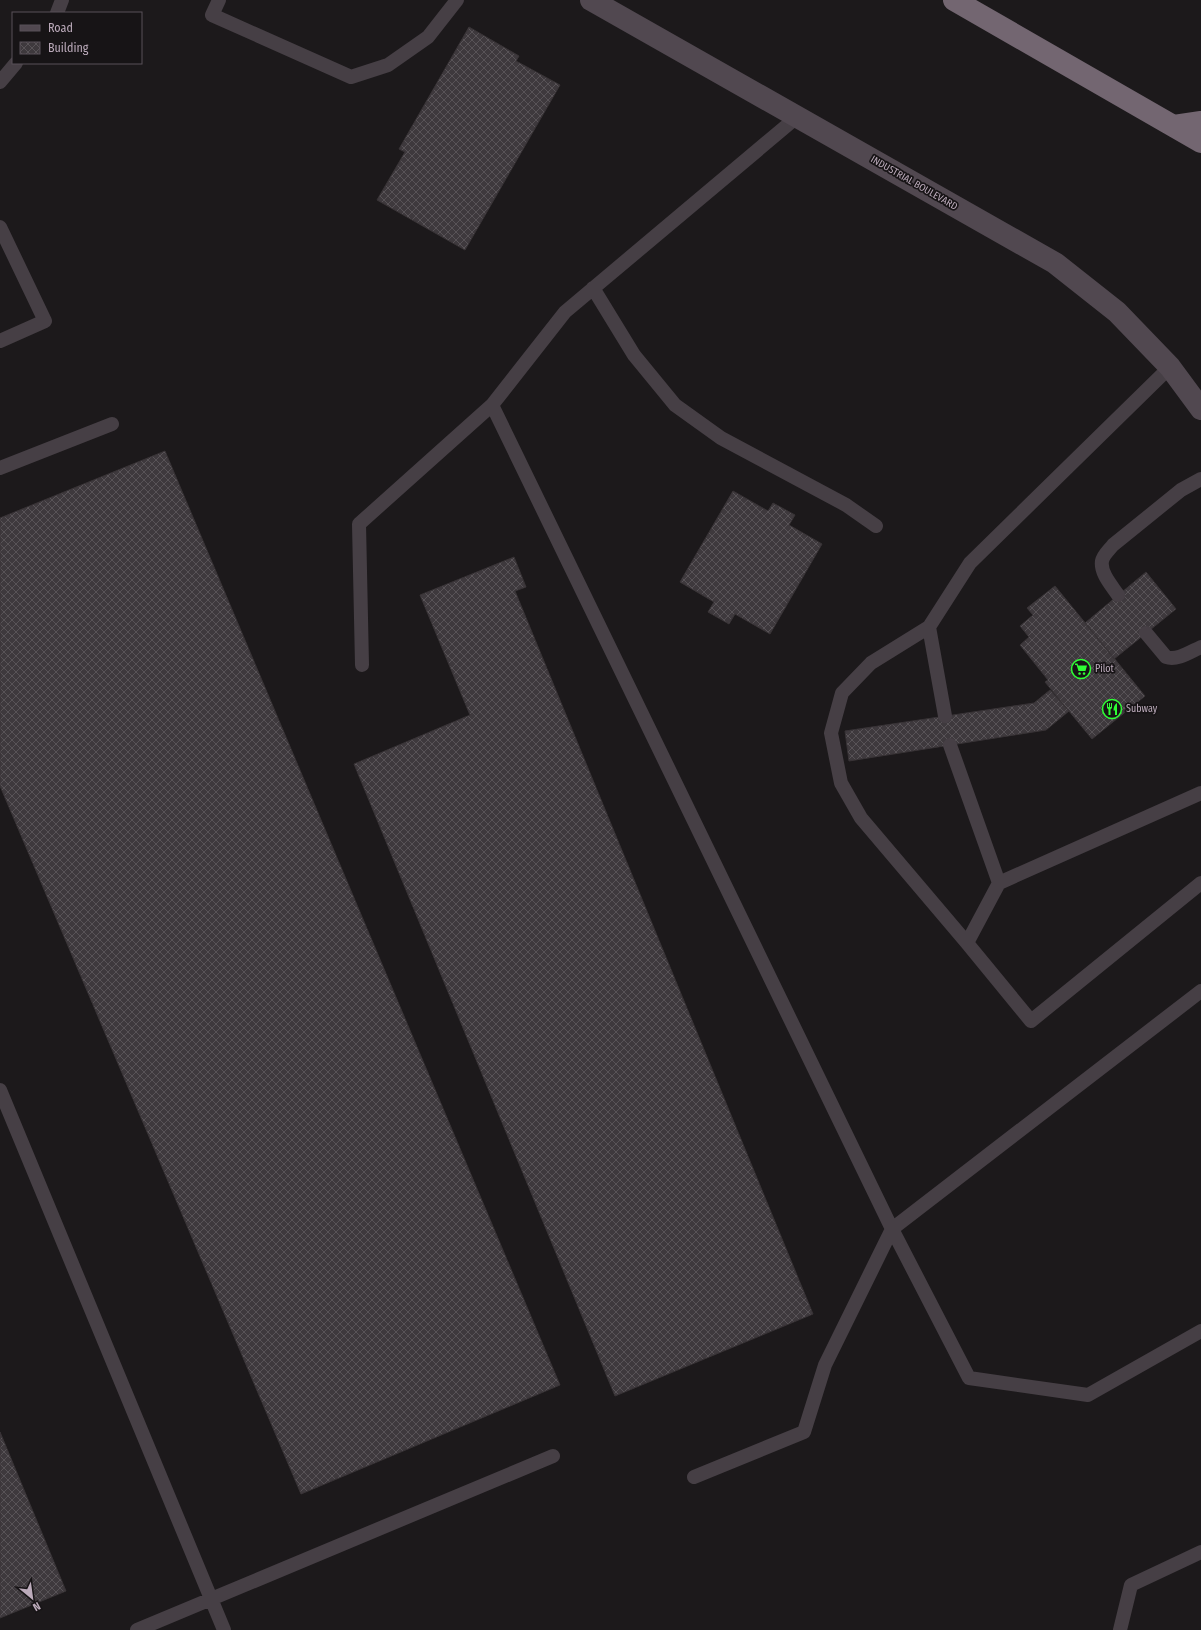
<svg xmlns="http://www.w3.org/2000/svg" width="1201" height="1630" viewBox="0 0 1201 1630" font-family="'Fira Sans Condensed',sans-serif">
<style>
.building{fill:url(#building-cross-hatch);stroke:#383336}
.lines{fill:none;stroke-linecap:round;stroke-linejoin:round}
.lane{stroke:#463f45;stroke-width:14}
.secondary{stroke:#514850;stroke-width:22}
.highway{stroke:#736671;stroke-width:22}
.labels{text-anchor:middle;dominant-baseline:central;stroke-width:3.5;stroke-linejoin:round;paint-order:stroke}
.street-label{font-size:10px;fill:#bcabbb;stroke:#171416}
.poi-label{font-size:10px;fill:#bcabbb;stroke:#171416;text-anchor:start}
</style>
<defs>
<pattern id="building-cross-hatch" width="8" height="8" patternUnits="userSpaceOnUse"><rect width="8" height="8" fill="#3e393d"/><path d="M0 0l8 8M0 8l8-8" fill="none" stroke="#585357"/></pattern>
</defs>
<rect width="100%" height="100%" fill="#1c191b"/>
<!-- building -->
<path class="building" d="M469,27L519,56L516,61L560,85L465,250L377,200L405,152L399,149Z
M165,451L560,1385L301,1494L0,786V518Z
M733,491L768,511L773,503L795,515L789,525L822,544L770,634L735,614L729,624L708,612L714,602L680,582Z
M514,557L526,587L515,591L813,1314L615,1396L354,764L470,715L420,595Z
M1146,572L1176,609L1114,659L1085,623Z
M1055,586L1145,696L1092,739L1045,682L1048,680L1020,645L1029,637L1020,626L1033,615L1027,608Z
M1050,690L1069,711L1046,730L849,761L845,731L1034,703Z
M0,1432L66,1591L0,1618Z"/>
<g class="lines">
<!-- lane -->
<path class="lane" d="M219,0L212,15L351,77L388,65L428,37L457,0
M57,13L62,0
M0,82L16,63
M797,117L565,312L492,405L892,1229L969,1378L1088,1395L1201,1331
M0,227L45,321L0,341
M593,288L634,355L675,405L721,438L846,505L876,526
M0,468L112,424
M1118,595C1112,586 1100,573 1102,561C1103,555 1109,550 1113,545L1181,490L1201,479
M929,627L871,663L842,693L831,733L841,783L861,818L967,943L1031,1021L1201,883
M1146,633L1166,657C1177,661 1190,652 1201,647
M362,665L359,524L492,405
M945,716L929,627L970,563L1170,367
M950,745L999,883L967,943
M999,883L1201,793
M0,1090L224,1630
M694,1477L804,1432L825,1365L892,1229L1201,991
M137,1630L553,1456
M1120,1630L1131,1585L1201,1552"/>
<!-- secondary -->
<path class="secondary" d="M591,0L1055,263L1117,312L1170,367L1201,409"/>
<!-- highway -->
<path class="highway" d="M954,0L1201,142
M1174,126L1201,122"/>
</g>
<!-- icons -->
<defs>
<symbol id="supermarket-ring" viewBox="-11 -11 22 22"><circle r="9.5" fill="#171416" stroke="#2eff35" stroke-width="1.5"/><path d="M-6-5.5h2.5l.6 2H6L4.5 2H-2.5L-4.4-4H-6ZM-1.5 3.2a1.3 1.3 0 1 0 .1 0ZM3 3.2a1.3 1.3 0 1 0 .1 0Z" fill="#2eff35"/></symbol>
<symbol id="restaurant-ring" viewBox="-11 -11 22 22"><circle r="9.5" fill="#171416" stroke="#2eff35" stroke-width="1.5"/><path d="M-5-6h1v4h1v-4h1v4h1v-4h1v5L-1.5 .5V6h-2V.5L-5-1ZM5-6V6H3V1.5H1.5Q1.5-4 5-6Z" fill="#2eff35"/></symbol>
</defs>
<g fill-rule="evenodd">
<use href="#supermarket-ring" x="1070" y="658" width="22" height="22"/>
<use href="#restaurant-ring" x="1101" y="698" width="22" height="22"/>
</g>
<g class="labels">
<!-- street labels -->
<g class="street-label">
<text transform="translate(914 183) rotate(30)">INDUSTRIAL BOULEVARD</text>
</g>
<!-- poi labels -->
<g class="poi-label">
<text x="1095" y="669">Pilot</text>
<text x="1126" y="709">Subway</text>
</g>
</g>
<!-- legend -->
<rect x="12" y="12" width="130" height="52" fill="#171416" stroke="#595058"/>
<rect x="20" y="25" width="20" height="6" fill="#514850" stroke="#595058"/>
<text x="48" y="32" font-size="12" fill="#bcabbb">Road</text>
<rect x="20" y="42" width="20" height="12" fill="url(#building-cross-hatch)" stroke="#595058"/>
<text x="48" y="52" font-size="12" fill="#bcabbb">Building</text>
<!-- north arrow -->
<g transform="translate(32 1598) rotate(151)" stroke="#171416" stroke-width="3" paint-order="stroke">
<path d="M0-3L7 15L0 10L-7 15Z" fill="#bcabbb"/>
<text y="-6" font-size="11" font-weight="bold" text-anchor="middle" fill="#bcabbb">N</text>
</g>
</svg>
